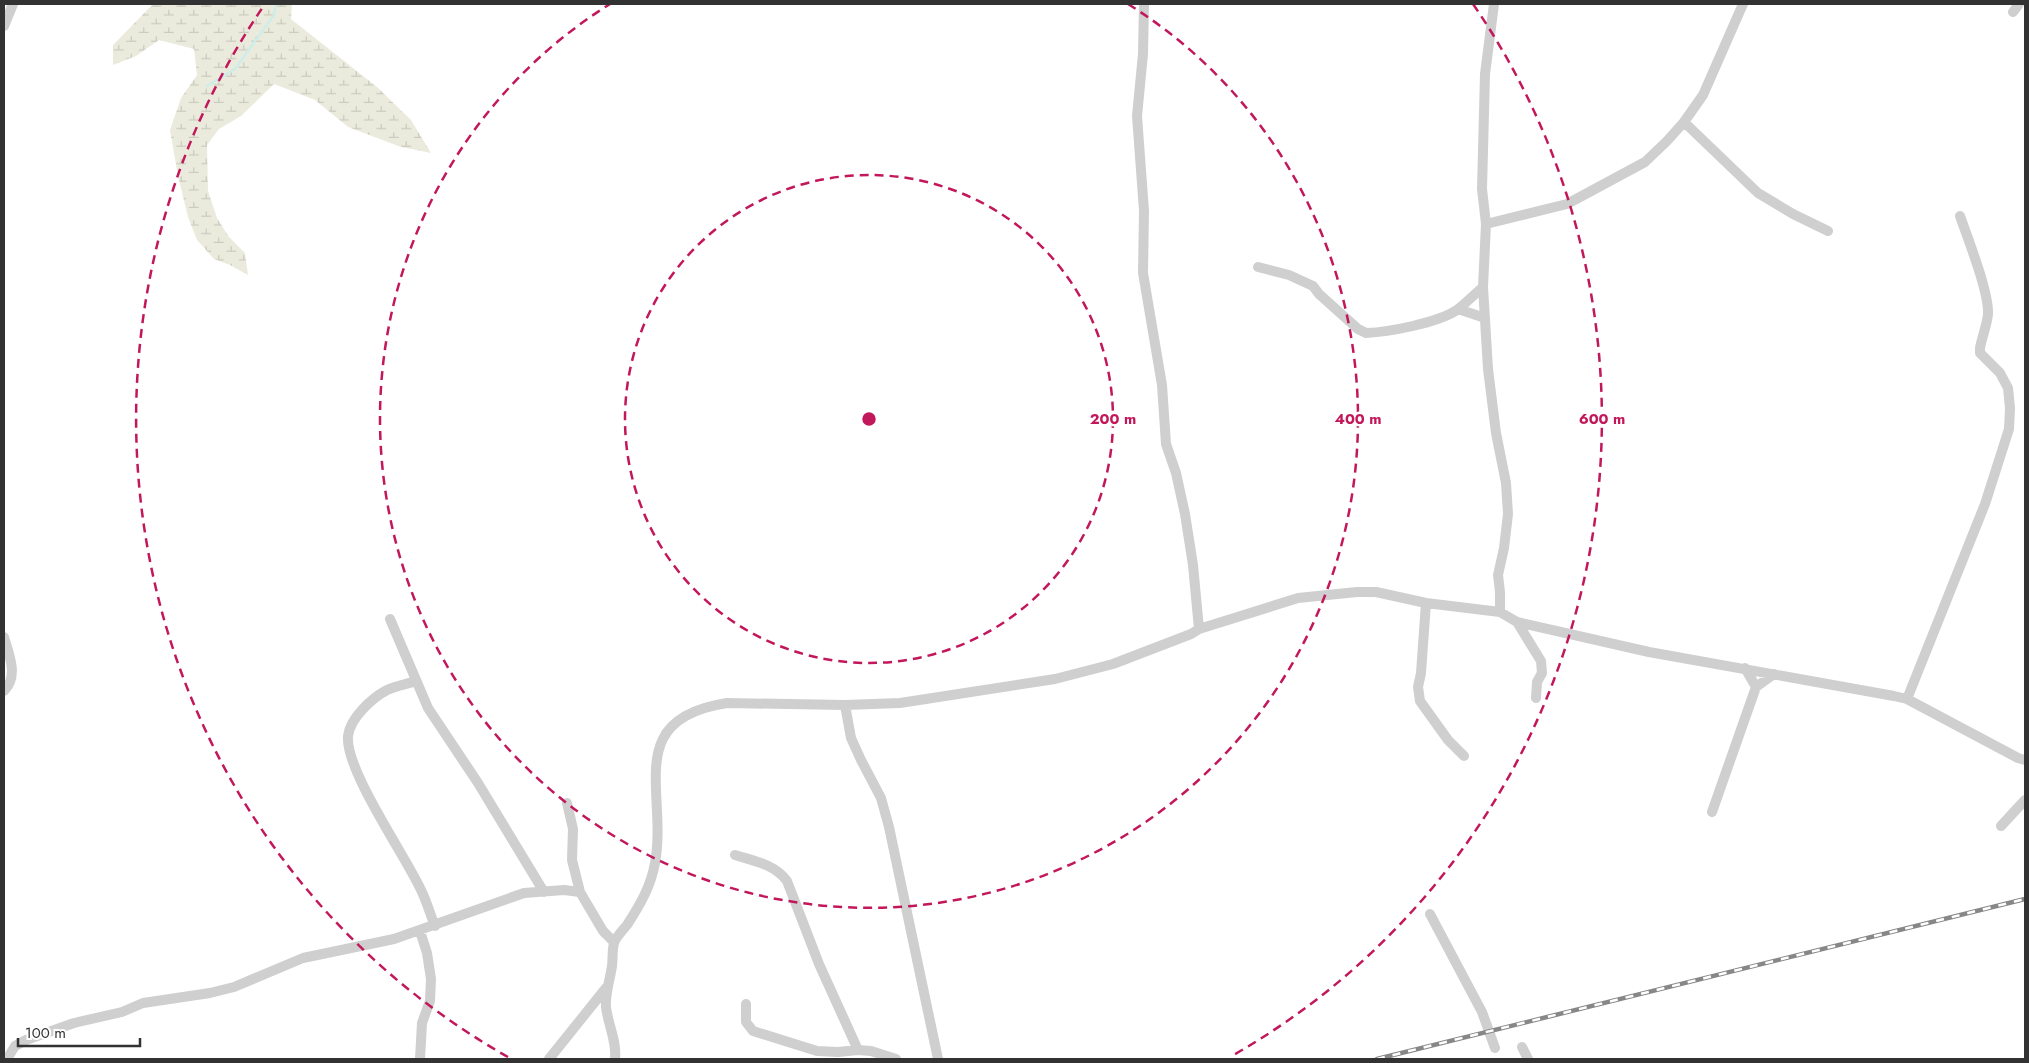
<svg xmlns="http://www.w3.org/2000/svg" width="2029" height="1063" viewBox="0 0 2029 1063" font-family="Jost,sans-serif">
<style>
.wetland{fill:url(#wetland-marsh)}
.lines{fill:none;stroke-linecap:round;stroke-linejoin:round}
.stream{stroke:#cdedea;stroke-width:2.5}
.minor{stroke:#cfcfcf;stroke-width:10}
.rail-casing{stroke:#878787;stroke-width:4.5}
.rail{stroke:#fff;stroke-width:2.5;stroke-dasharray:8;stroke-linecap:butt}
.ring{fill:none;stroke:#c2185b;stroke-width:2.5;stroke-dasharray:9 6}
.centre{fill:#c2185b;stroke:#fff;stroke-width:2.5}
.ring-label{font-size:15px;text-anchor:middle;font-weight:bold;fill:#c2185b;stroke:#fff;stroke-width:5;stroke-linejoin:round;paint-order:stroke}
</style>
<defs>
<pattern id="wetland-marsh" width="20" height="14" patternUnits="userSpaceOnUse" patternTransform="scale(1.25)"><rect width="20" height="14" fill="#ebebdd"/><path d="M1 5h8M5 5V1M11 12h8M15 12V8" fill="none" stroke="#cacabe"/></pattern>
</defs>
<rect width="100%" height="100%" fill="#fff"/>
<!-- wetland -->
<path class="wetland" d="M153,4H292L291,19L377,87L411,120L431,153L401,147L348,127L315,100L274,84L241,116L219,129L207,145L208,191L217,218L229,237L245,253L248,275L230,265L214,259L197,240L188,217L178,176L170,130L181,98L197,75L194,49L159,40L136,56L113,65V45Z"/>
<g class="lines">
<!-- stream -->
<path class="stream" d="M207,86L235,69L274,15L276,4"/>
<!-- minor -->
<path class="minor" d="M1144,4L1143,54L1137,116L1144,211L1143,273L1162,385L1166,444L1176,473L1185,514L1193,565L1199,629
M1494,4L1485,74L1482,189L1486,224L1483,287L1488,369L1496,433L1506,483L1508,514L1504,548L1498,575L1500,592V612
M2013,12L2019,4
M4,26L13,4
M1684,122L1758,193L1793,214L1828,231
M1486,224L1567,204L1645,162L1667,141L1684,122L1703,95L1743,4
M1258,267L1289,275L1313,286L1319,294L1358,329L1366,333C1389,332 1437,323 1457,310C1466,303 1475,294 1483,287
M1458,309L1485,318
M1426,603L1421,673L1418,687L1420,701L1448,740L1464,756
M390,619L428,708L478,783L544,892
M1517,622L1541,661L1542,673L1537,682L1536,698
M4,637C9,655 19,676 4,691
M1745,668L1756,687
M416,681C407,684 396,686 387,690C372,698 350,718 348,736C345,770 405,855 421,890C427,902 430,914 435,926
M1907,699L1985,504L2009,429L2010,408L2008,388L2000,373L1980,353V348C1982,337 1987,325 1988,314C1989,292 1968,239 1960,216
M845,705L851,738L861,760L881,798L889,827L938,1059
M567,803L573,829L572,860L580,892
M1712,812L1756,687L1774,674
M2001,826L2025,800
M735,855C754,861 774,864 787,881L819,964L858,1050
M1430,914L1482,1012L1495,1048
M746,1004V1022L753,1031L817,1051L838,1052L858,1050L871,1051L896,1059
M1522,1047L1528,1059
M7,1059L15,1046L26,1040L74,1023L122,1012L143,1003L210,993L234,987L303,958L394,939L524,893L564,890L580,892L603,931L614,942
M420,1059L422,1023L430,1001L431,979L427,953L420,931
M549,1059L606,988
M615,1059C617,1041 608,1025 606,1007C605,993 610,980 612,966C613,959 612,950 614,943C616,937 623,930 627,925C640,905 651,886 655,863C668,792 622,719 727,703L845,705L900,703L1055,679L1113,664L1191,634L1199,629L1298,598L1357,592H1376L1426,603L1500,612L1517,622L1649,652L1894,696L1907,699L2018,758L2025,760"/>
<defs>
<path id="rail" d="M1377,1059L2025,899"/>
</defs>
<!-- rail casing -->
<use href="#rail" class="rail-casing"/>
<!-- rail -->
<use href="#rail" class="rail"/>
</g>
<!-- distance rings -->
<g class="ring">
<circle cx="869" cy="419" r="244"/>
<path d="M1128 4A489 489 0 1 1 610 4"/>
<path d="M508 1057A733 733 0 0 1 265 4M1473 4A733 733 0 0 1 1230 1057"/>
</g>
<circle cx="869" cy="419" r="8" class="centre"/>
<g class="ring-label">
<text x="1113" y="424">200 m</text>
<text x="1358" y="424">400 m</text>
<text x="1602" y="424">600 m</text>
</g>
<!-- border -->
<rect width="2029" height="1063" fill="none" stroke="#323232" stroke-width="10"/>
<!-- scale -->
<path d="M18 1038v8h122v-8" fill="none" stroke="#323232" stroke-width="2.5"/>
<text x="25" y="1038" font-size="15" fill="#323232" stroke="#ffffff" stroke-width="4" paint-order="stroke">100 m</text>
</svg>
